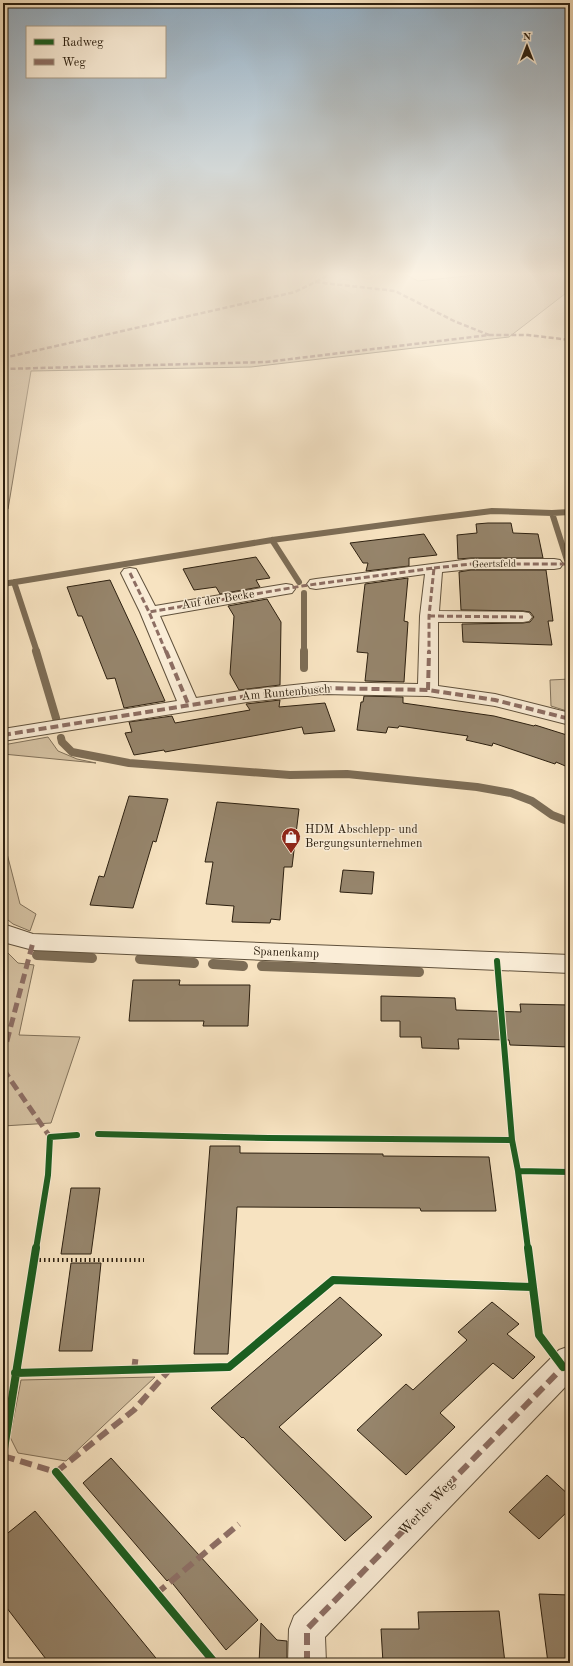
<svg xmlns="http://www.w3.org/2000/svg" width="573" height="1666" viewBox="0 0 573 1666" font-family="'Old Standard TT',serif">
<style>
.green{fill:#d5c2a3;stroke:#81715a}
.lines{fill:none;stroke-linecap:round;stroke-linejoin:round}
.stream-far2{stroke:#7d6d56;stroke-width:6}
.stream-far1{stroke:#7d6d56;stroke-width:8}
.stream{stroke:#7d6d56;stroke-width:10}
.building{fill:#96856c;stroke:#2d2010}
.street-casing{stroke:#60513c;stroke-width:2}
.path{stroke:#2d2010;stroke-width:4;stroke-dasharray:1.5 3;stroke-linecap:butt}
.street{fill:#faedd7;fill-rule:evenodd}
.quiet-far4{stroke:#8d6e63;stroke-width:2.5;stroke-dasharray:5 2.5;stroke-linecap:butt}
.quiet-far3{stroke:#8d6e63;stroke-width:3;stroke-dasharray:6 3;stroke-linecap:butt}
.quiet-far2{stroke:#8d6e63;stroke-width:4;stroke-dasharray:8 4;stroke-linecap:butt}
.quiet-far1{stroke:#8d6e63;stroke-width:5;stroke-dasharray:10 5;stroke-linecap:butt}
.quiet{stroke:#8d6e63;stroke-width:6;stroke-dasharray:12 6;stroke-linecap:butt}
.cycleway-far1-casing{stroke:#faedd7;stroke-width:8}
.cycleway-casing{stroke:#faedd7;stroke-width:10}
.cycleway-far1{stroke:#1b5e20;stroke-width:6}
.cycleway{stroke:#1b5e20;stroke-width:8}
.labels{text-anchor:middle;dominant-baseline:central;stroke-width:3;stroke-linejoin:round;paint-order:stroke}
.far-street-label{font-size:10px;fill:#2d2010;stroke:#faedd7}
.street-label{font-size:12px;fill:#2d2010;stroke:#faedd7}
.poi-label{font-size:12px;fill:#2d2010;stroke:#faedd7;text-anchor:start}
.near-street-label{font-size:14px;fill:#2d2010;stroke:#faedd7}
</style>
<rect width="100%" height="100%" fill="#f7e3c1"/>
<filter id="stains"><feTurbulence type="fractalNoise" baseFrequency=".005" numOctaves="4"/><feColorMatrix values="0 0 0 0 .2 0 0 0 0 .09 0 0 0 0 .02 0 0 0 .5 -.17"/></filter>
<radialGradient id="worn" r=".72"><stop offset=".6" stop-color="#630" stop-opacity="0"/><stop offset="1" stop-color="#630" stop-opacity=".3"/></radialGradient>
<!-- green -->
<path class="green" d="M3,275H406L418,281L476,275H570V290L509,337L251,367L31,371L8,509L3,514Z
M570,679V712L551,706L550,680Z
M48,737L58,751L77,759L96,763L3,754V745Z
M3,838L20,904L36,914L30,931L13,924L3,916Z
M3,951L7,952L18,963L34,965L19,1035L80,1037L51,1123L3,1126Z
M155,1377L66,1461L18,1453L10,1437L21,1380Z"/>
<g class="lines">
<!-- stream-far2 -->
<path class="stream-far2" d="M552,513L570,512
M272,540L299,582
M569,571L570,578
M14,582L37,652
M3,584L272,540L428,519L492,511L552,513L567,560
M304,593V652"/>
<!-- stream-far1 -->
<path class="stream-far1" d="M36,651L56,718
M304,651V668
M61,738L62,742L72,752L129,763L290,775L347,774L477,787L511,793L532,801L552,815L570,822"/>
<!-- stream -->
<path class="stream" d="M37,955L92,958
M140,959L194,963
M213,964L243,966
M262,966L419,972"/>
</g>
<!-- building -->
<path class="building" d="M488,523H511L513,533L538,534L543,558H471L458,559L457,535L477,533L476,524Z
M424,534L437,555L409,558V566L366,571L368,563H363L350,543Z
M256,557L270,578L256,580L260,587L220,594L216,587L194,590L183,569Z
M471,570H546L553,621H548L552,645L463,642L462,624L523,623L530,622L534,617L530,612L523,611L461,610L459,572Z
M408,578L404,621L408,622L404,682L365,681L368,653L357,652L365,584Z
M110,580L138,640L165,701L124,708L115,678L107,679L82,616H78L67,587Z
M267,599L281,622L280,685L239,690L230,674L234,616L228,606Z
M364,696L403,697V703L494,716L534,726L535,725L570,736V768L556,762L555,764L493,743L492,746L466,740L468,736L399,726L398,728L388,727L386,733L357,730L361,702H363Z
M280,700L279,707L325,703L335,731L304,734L302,727L165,752L164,750L134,755L125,733L132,732L129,722L172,716L175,723L198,719L250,710L246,704Z
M129,796L168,799L156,842L153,841L133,908L90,905L99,876L104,877Z
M217,802L299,809L292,867H284L280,920L271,919L270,923L232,922L234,906L206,904L213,862H205Z
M343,870L374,872L372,894L340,892Z
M133,980H180L179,985H250L248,1026H203L204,1021H129Z
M381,996L455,998L456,1010L521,1012L520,1004L570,1005V1047L510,1045L509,1040L458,1039L459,1049L422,1048L421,1037H400V1021H381Z
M210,1146H240V1153L383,1154V1156L489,1157L496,1211H421L420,1208L237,1207L228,1354H194Z
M71,1188H100L91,1254H61Z
M71,1263H101L92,1351H59Z
M340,1297L382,1335L279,1427L372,1517L345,1541L243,1437L242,1438L211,1408Z
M492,1302L519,1324L507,1334L535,1357L513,1379L493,1363L440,1413L455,1427L406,1475L357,1430L406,1384L413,1390L467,1340L458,1332Z
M111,1458L258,1620L226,1650L169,1579L167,1581L83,1483Z
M547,1475L570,1496V1509L539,1539L509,1512Z
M35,1511L55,1535L160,1663H49L3,1603V1537Z
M539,1594L570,1595V1663H548Z
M499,1611L505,1663H383L381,1629H419L418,1612Z
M261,1623L277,1640L287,1641V1663H259Z"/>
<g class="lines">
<defs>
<path id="street" d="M471,559H554L560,560L563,564L560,568L554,569H471L442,572L439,611L523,612L529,613L532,617L529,621L523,622H438V686L495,694L570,713V725L495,706L428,696L322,694L247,702L3,741V729L177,701L140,612L121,573L124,569L130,568L136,569L155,606L286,584L292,585L295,589L292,593L286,594L160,616L196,698L247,690L322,682L418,684L420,616L425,574L316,589L310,588L307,584L310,580L316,579Z
M3,924L33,934L570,955V973L33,950L3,942Z
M570,1346V1382L325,1637L326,1663H288L289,1629L294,1616L559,1350Z"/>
</defs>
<!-- street casing -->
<use href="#street" class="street-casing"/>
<!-- path -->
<path class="path" d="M35,1260H144"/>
<!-- street -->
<use href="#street" class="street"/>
<!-- quiet-far4 -->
<path class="quiet-far4" d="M315,282L395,291L454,321L489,335
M3,358L295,292L329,275
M3,369L266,362L489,335H528L570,340"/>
<!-- quiet-far3 -->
<path class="quiet-far3" d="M434,568L471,564H570
M130,573L149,612
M429,616L523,617
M166,652L149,612L302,586L434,568L429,616V652"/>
<!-- quiet-far2 -->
<path class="quiet-far2" d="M166,651L189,706
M428,690L429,651
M3,735L247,696L322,688L428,690L495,700L570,719"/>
<!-- quiet-far1 -->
<path class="quiet-far1" d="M3,1056L33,942
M3,1069L50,1137V1140"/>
<!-- quiet -->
<path class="quiet" d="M134,1371L136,1354
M3,1456L56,1472
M56,1472L134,1410L170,1369
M156,1594L239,1524
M307,1663V1629L570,1360"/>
<defs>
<path id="cycleway-far1" d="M497,961L512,1140L518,1171L528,1249
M98,1134L269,1138L512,1140
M518,1171L570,1172
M36,1249L48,1175L50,1137L77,1135"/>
<path id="cycleway" d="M528,1248L539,1335L563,1367
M15,1373L229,1367L333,1280L532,1287
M3,1455L36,1248
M56,1472L215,1663"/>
</defs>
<!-- cycleway-far1 casing -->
<use href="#cycleway-far1" class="cycleway-far1-casing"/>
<!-- cycleway casing -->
<use href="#cycleway" class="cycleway-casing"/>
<!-- cycleway-far1 -->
<use href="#cycleway-far1" class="cycleway-far1"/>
<!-- cycleway -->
<use href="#cycleway" class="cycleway"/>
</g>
<!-- sky -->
<linearGradient id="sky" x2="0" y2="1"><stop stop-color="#92acc0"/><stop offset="0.54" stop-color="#fbf2e3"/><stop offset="1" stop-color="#fbf2e3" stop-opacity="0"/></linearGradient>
<rect width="573" height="508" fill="url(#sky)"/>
<!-- icons -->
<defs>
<symbol id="shop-pin" viewBox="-11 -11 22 30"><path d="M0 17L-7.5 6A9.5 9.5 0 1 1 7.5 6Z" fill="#8f2418" stroke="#faedd7"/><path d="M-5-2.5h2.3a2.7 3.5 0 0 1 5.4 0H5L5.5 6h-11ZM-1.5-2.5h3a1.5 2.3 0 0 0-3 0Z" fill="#fff"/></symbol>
</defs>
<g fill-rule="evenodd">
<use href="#shop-pin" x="280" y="826" width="22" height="30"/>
</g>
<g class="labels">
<!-- far-street labels -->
<g class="far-street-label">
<text transform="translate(494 564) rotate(-1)">Geertsfeld</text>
</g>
<!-- street labels -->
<g class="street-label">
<text transform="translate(218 600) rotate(-9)">Auf der Becke</text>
<text transform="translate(286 693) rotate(-5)">Am Runtenbusch</text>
<text transform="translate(286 953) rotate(2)">Spanenkamp</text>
</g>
<!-- poi labels -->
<g class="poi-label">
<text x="305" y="830">HDM Abschlepp- und<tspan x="305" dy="14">Bergungsunternehmen</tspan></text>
</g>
<!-- near-street labels -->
<g class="near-street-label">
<text transform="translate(427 1507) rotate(-46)">Werler Weg</text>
</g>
</g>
<!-- margin -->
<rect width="573" height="1666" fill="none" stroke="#f7e3c1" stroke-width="16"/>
<rect x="4" y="4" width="565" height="1658" fill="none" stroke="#2d2010" stroke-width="2"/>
<rect x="8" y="8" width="557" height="1650" fill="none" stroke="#2d2010"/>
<!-- legend -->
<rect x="26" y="26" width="140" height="52" fill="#faedd7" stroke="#a89b87"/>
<rect x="34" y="39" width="20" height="6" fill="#1b5e20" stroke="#a89b87"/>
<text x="62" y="46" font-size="12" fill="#2d2010">Radweg</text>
<rect x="34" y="59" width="20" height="6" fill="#8d6e63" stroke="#a89b87"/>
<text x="62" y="66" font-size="12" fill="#2d2010">Weg</text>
<!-- north arrow -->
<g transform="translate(527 46)" stroke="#faedd7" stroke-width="3" paint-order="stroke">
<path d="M0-3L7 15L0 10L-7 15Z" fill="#2d2010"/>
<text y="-6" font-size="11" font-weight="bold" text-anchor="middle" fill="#2d2010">N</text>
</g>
<rect width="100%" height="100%" filter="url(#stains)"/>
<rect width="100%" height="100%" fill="url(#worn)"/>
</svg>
